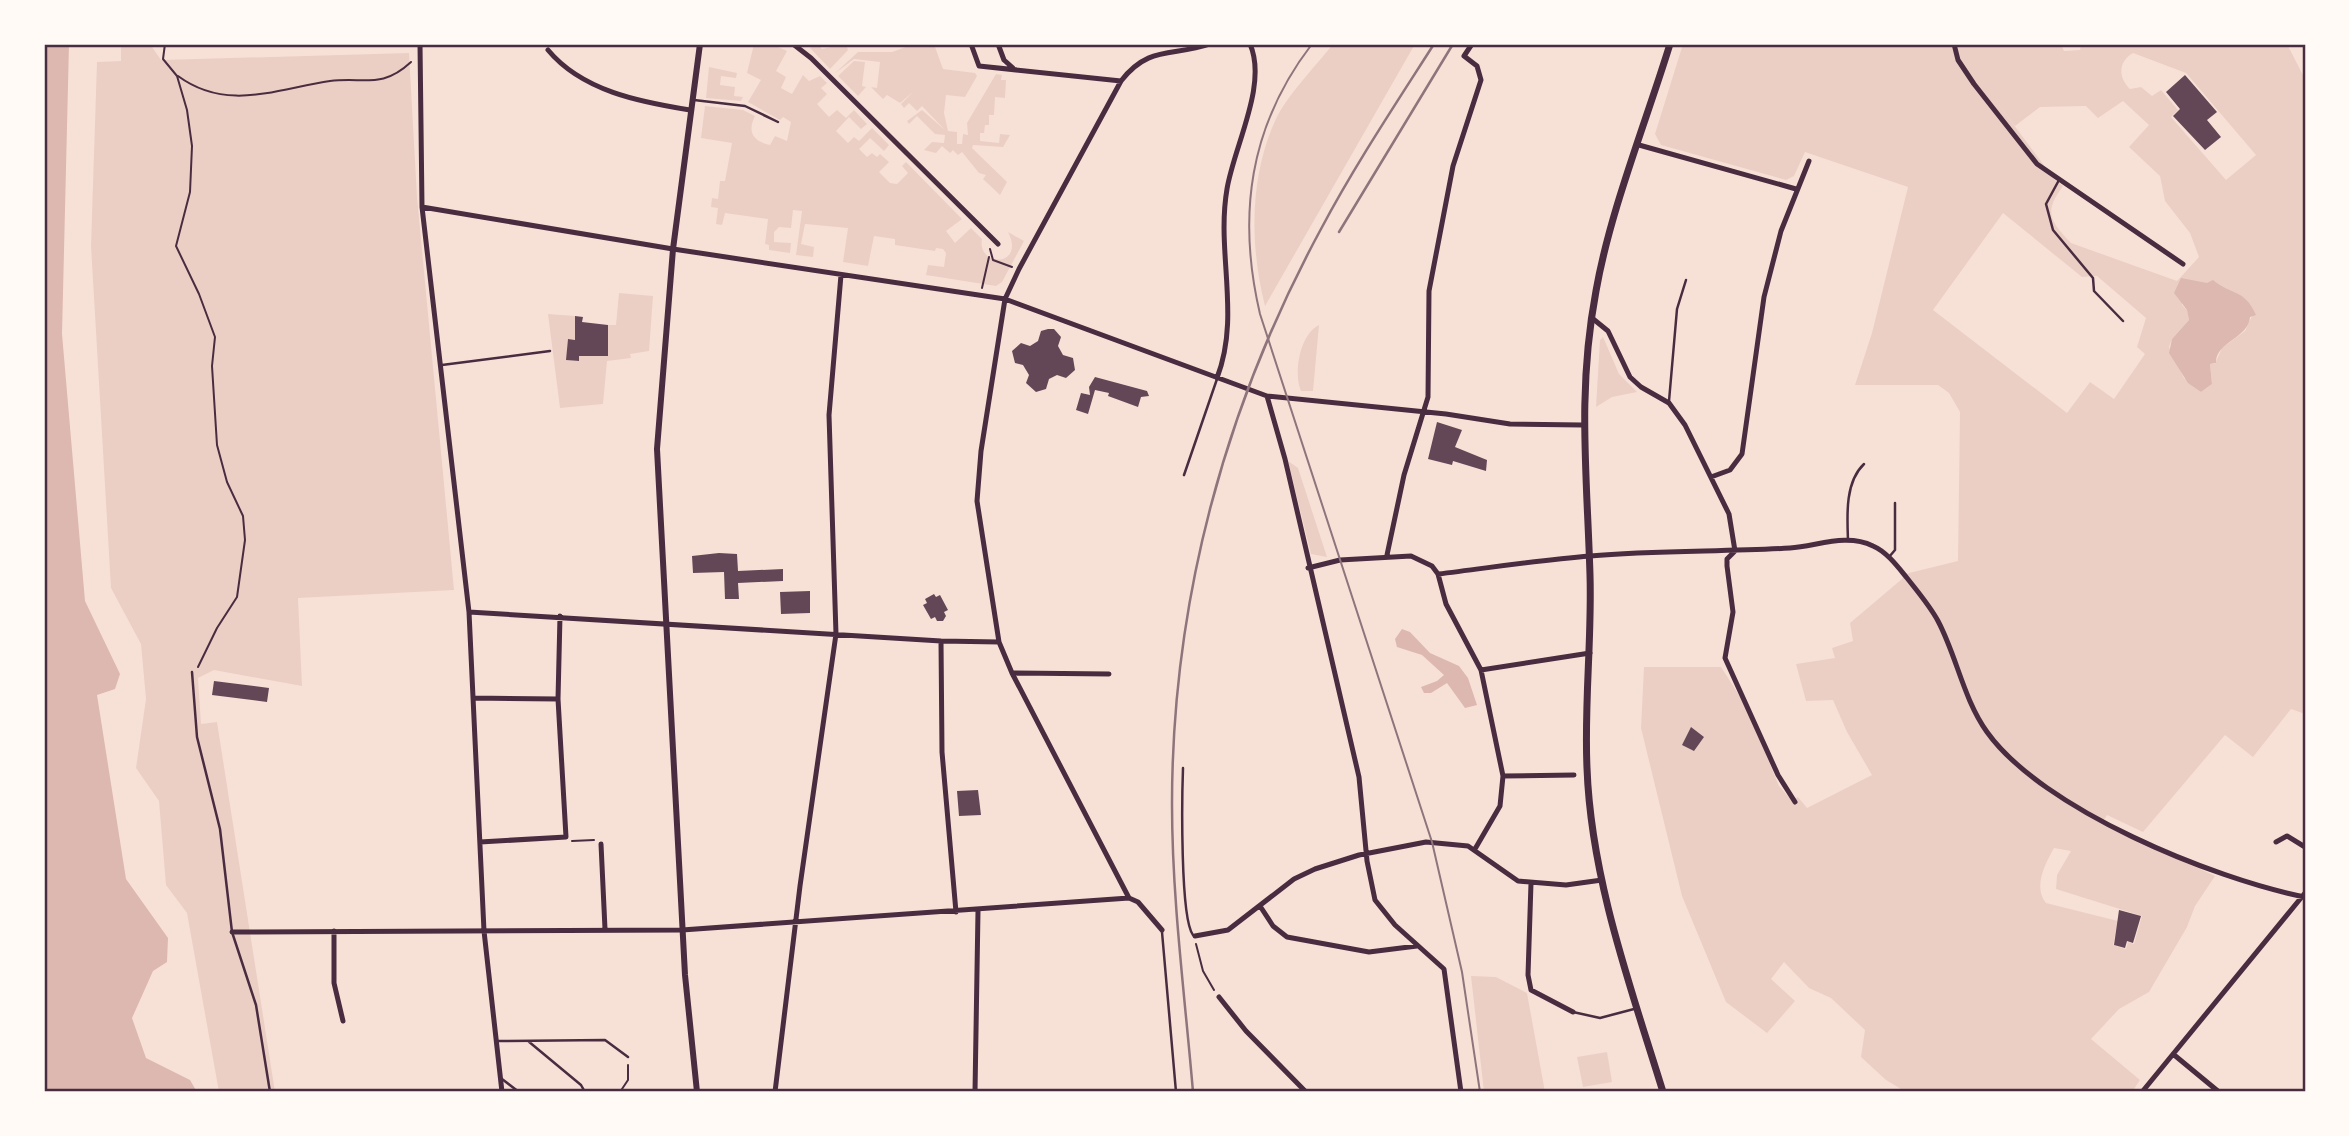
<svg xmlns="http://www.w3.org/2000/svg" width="2349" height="1136" viewBox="0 0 2349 1136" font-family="'Public Sans',sans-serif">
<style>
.green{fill:#ebcfc5;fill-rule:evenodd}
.water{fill:#dcb8b0}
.building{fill:#644757}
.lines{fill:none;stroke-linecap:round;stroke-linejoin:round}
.path{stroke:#4a2c40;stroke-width:2}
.service{stroke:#4a2c40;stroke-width:2.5}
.minor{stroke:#4a2c40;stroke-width:5}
.tertiary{stroke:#4a2c40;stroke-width:6}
.secondary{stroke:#4a2c40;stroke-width:7}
.tram{stroke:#8f747c;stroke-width:2}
.rail{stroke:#8f747c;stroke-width:2.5}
.neatline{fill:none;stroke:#4a2c40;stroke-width:2.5}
</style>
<rect width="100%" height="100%" fill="#f7e1d7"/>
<!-- green -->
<path class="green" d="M121,44H150L161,60L409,53L417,197L454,590L298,598L302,686L214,670L198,678L201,724L217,722L275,1092H219L187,913L166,885L159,801L136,768L146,699L141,644L111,588L91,246L97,62L121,61Z
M754,44H771L787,51L776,71L786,77L781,88L792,94L803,75L809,81L820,76L827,83L821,88L827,94L817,104L829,117L837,110L846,118L854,110L867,124L861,129L849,117L836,131L848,143L854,137L859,141L872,128L889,145L884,151L870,138L859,149L867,157L872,153L877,157L880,154L889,162L879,172L890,183L897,184L908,173L902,166L906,162L962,219L946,231L955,243L971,228L982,239C977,268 1026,267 1008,232L1024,241L1002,282L996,286L926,275L928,265L944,267L946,253L943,249L936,248L935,251L895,245V239L874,236L868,266L843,262L848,228L805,224L801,244L814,247L813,257L796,255L802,211L793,210L791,228L779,227L774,232V242L791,243L790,253L769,250V245L765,244L768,219L725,213L722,225L716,224L718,208L711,207L712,198L718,199L720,181H725L732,143L701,138L705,106L743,110L755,116C747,132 753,141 770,145L775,136L787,141L791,122L783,117L780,120L748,102L761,80L747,73Z
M818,44L822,49L846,44L848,50L830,69L810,48Z
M914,44H934L943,69L975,73L977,76L965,97L946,95L944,113L948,131L957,132V144H962L963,134L968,135L967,123L996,74L1002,75L1001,80H1006L1005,98L995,97L994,115H989V125H985L984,133H980V141L999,143L1000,134L1010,135L1003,147L973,145L972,148L1007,182L1000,195L983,179L986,175L979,173L962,152L958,155L953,150L950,153L942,146L936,153L924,150L932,142L944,143L945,135L935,134L917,116L909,124L907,121L922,110L945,130L922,106L934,94L917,111L909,103L904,108L901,104L913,92L900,103L887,95L883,99L871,87L877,88L880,62L854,59L834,74L858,52H892Z
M1333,44H1415L1265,306C1250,247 1249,178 1275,121C1286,96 1316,66 1333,44Z
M1683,44H2061L2064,51L2080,50L2081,44H2287L2305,79V714L2291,709L2253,757L2225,735L2143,832L2107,815L2102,823L2215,876L2195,906L2187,927L2149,992L2119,1009L2091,1039L2140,1080L2132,1092H1906L1886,1080L1861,1057L1865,1030L1831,998L1809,988L1784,962L1771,979L1795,1001L1767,1033L1726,1002L1682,896L1641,728L1644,667H1721L1746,706L1779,786L1792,801L1798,797L1807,808L1872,775L1847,732L1833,700L1806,701L1796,664L1835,658L1832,648L1853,641L1850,623L1909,573L1958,561L1960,412L1949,393L1938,385H1855L1872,333L1908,187L1805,152L1794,176L1786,180L1661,145L1655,134ZM2133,53L2186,73L2256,155L2226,180L2171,117L2178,110L2161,90L2152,96L2141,87L2130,89C2118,77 2118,62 2133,53ZM1996,101L2015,126L2040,107L2086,106L2098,118L2123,101L2149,125L2129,147L2160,176L2165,201L2190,233L2199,257L2177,281L2071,243C2049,220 2044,212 2063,186L2055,180ZM2003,213L2082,277L2097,276L2146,318L2137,347L2145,354L2114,399L2090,382L2067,413L1933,310ZM2181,279C2225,291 2220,277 2252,316L2245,331L2222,348L2215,364H2210L2212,384L2201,392L2184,378L2169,347L2172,339L2189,320L2187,310L2182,305ZM2054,848L2071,851L2057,875L2056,889L2142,916L2134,944L2128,942L2126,949L2113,945L2118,921L2046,903C2033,887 2045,864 2054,848Z
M854,61L865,62L862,86L866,87L858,96L838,76Z
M709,67L737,73L736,78L721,76L720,85L735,87L734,96L743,97L741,101L706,98Z
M619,293L653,296L649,351L630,354L631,358L607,361L603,404L560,408L548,314L575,316V340L568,339L567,360L578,361L579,356H608V325H616Z
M1319,325L1313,391H1301C1293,373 1300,334 1319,325Z
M1603,337L1619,374L1637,392L1612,397L1596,407L1600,340Z
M1288,461L1298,468L1327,557L1311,554Z
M1471,976L1496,977L1527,993L1545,1092H1484Z
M1607,1052L1612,1082L1583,1087L1577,1057Z"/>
<!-- water -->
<path class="water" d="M44,44H69L62,334L85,601L120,674L115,689L97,695L126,879L168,938L167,962L153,971L132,1018L146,1058L190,1080L197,1092H44Z
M2181,278L2207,283L2213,280C2232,296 2244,288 2256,315L2250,317C2249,338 2215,342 2216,363L2210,364L2212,384L2201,392L2188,383L2169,353L2172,339L2189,320L2187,310L2174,293Z
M1402,629L1410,632L1430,653L1459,666L1468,678L1477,705L1465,708L1447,683L1431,693H1424L1421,687L1437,681L1444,675L1422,655L1397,647L1395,639Z"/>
<!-- building -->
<path class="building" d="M2185,75L2217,112L2207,120L2221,137L2205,150L2173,116L2180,109L2166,92Z
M575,316L583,317L582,322L608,325V356H579V361L566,360L568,339L575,340Z
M1048,329H1054L1061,337L1058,346L1063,355L1073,358L1075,370L1066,378L1057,375L1049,379L1046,389L1036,392L1026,383L1029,375L1023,365L1015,363L1012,351L1021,343L1030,346L1038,341L1041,331Z
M1095,377L1147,391L1149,396L1141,397L1138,407L1108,396L1109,393L1095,390L1088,414L1076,410L1081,393L1090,395L1089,387Z
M1437,422L1462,430L1455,447L1487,460L1486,471L1453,461L1452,465L1428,459Z
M719,553L737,554L738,571L783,569V581L738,583L739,599H725L724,572L693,573L692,556Z
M810,591V613L781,614L780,592Z
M934,594L936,597L940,595L948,610L944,612L946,616L943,621H937L935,617L931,619L923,605L927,603L925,599Z
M214,681L269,688L267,702L212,695Z
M1691,727L1704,737L1694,751L1682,745Z
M978,790L981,815L959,816L957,791Z
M2119,910L2141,916L2133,943L2127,941L2125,948L2114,945Z"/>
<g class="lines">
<!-- path -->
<path class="path" d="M165,44L163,59L177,76L187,110L192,146L190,192L176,246L199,294L215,337L212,366L217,445L227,482L243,516L245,540L237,597L217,628L198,667
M178,76C227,112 276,89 330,81C365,77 382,89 411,62
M990,249L993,260L1012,267
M982,288L989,257
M572,841L594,840
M1196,944L1203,971L1214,990
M620,1092L628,1080V1065"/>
<!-- service -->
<path class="service" d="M694,100L745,106L778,122
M2059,180L2046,204L2053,230L2093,278L2094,291L2123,321
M442,365L550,351
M1669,401L1677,309L1686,280
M1184,475L1217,379
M1848,540C1847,515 1845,482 1864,464
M1889,557L1895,550V503
M192,672L197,737L220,829L232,932L256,1005L270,1092
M1183,768C1182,795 1180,918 1193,935
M1162,932L1176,1092
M1573,1012L1600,1018L1634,1009
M497,1041L605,1040L628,1057
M528,1041L581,1085L585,1092
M502,1079L519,1092"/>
<!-- minor -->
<path class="minor" d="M420,44L422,207L469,612L484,931L502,1092
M793,44L811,58L998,244
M971,44L979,66L1121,81
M998,44L1004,60L1013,68
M1954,44L1958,60L1974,84L2037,164L2183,264
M548,50C582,91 640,102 690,110
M1639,145L1796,189
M422,207L673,249L1005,299L1267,396L1446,414L1510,424L1582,425
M1592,318L1608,331L1630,377L1641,387L1669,403L1685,425L1729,514L1735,551
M1217,378C1241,316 1216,252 1227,189C1234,146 1268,85 1250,44
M1267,396L1285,459L1359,777L1367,861L1375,900L1395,925L1444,969L1461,1092
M1711,477L1730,470L1742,454L1764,297L1781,231L1809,161
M1734,552L1727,559V566L1733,612L1725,658L1778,775L1795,802
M1387,555L1404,475L1428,397L1429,291L1453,166L1481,80L1477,66L1464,56L1472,44
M1308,568L1340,560L1411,556L1432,566L1438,574L1446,604L1481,670L1503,776L1500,806L1475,849
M1438,574C1488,568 1539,560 1590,556C1656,550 1724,552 1790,548C1818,546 1846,533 1873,546C1887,552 1898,567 1907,578C1918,592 1930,606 1938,621C1957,657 1963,698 1987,732C2042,809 2213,879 2305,897
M469,612L941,641L999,642
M941,641L942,752L956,912
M1481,670L1590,653
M1012,673L1109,674
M473,698L558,699
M1503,776L1574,775
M480,842L566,837L558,699L560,616
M2276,842L2287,836L2305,847
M601,844L605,929
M1531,883L1528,975L1531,990L1573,1012
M1260,906L1273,926L1287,937L1369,952L1417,946
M1162,930L1138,902L1129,898L1012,673L999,642L977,501L981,451L1005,299L1019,269L1121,81C1149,45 1172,57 1210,44
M334,931V983L343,1021
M232,932L682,930L1129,898
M1195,936L1228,930L1294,879L1315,869L1359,855L1426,842L1468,846L1518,881L1566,885L1602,880
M1219,997L1246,1031L1306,1092
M2173,1054L2219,1092
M775,1092L800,886L836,634L829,415L841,275
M975,1092L978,911
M2142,1092L2305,893"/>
<!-- tertiary -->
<path class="tertiary" d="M697,1092L685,975L657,449L673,249L700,44"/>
<!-- secondary -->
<path class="secondary" d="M1663,1092C1631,988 1591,879 1587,768C1584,704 1592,639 1590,575C1587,474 1577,392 1596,291C1610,211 1646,122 1670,44"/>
<!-- tram -->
<path class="tram" d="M1312,44C1249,126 1237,216 1260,314L1432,842L1462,972L1480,1092"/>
<!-- rail -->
<path class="rail" d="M1339,232L1453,44
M1193,1092C1185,997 1172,900 1172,804C1172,602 1225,406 1321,229C1355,165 1395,105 1434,44"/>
</g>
<!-- border -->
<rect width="2349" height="1136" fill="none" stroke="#fffaf5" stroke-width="91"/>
<rect x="46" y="46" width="2258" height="1044" class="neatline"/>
</svg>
